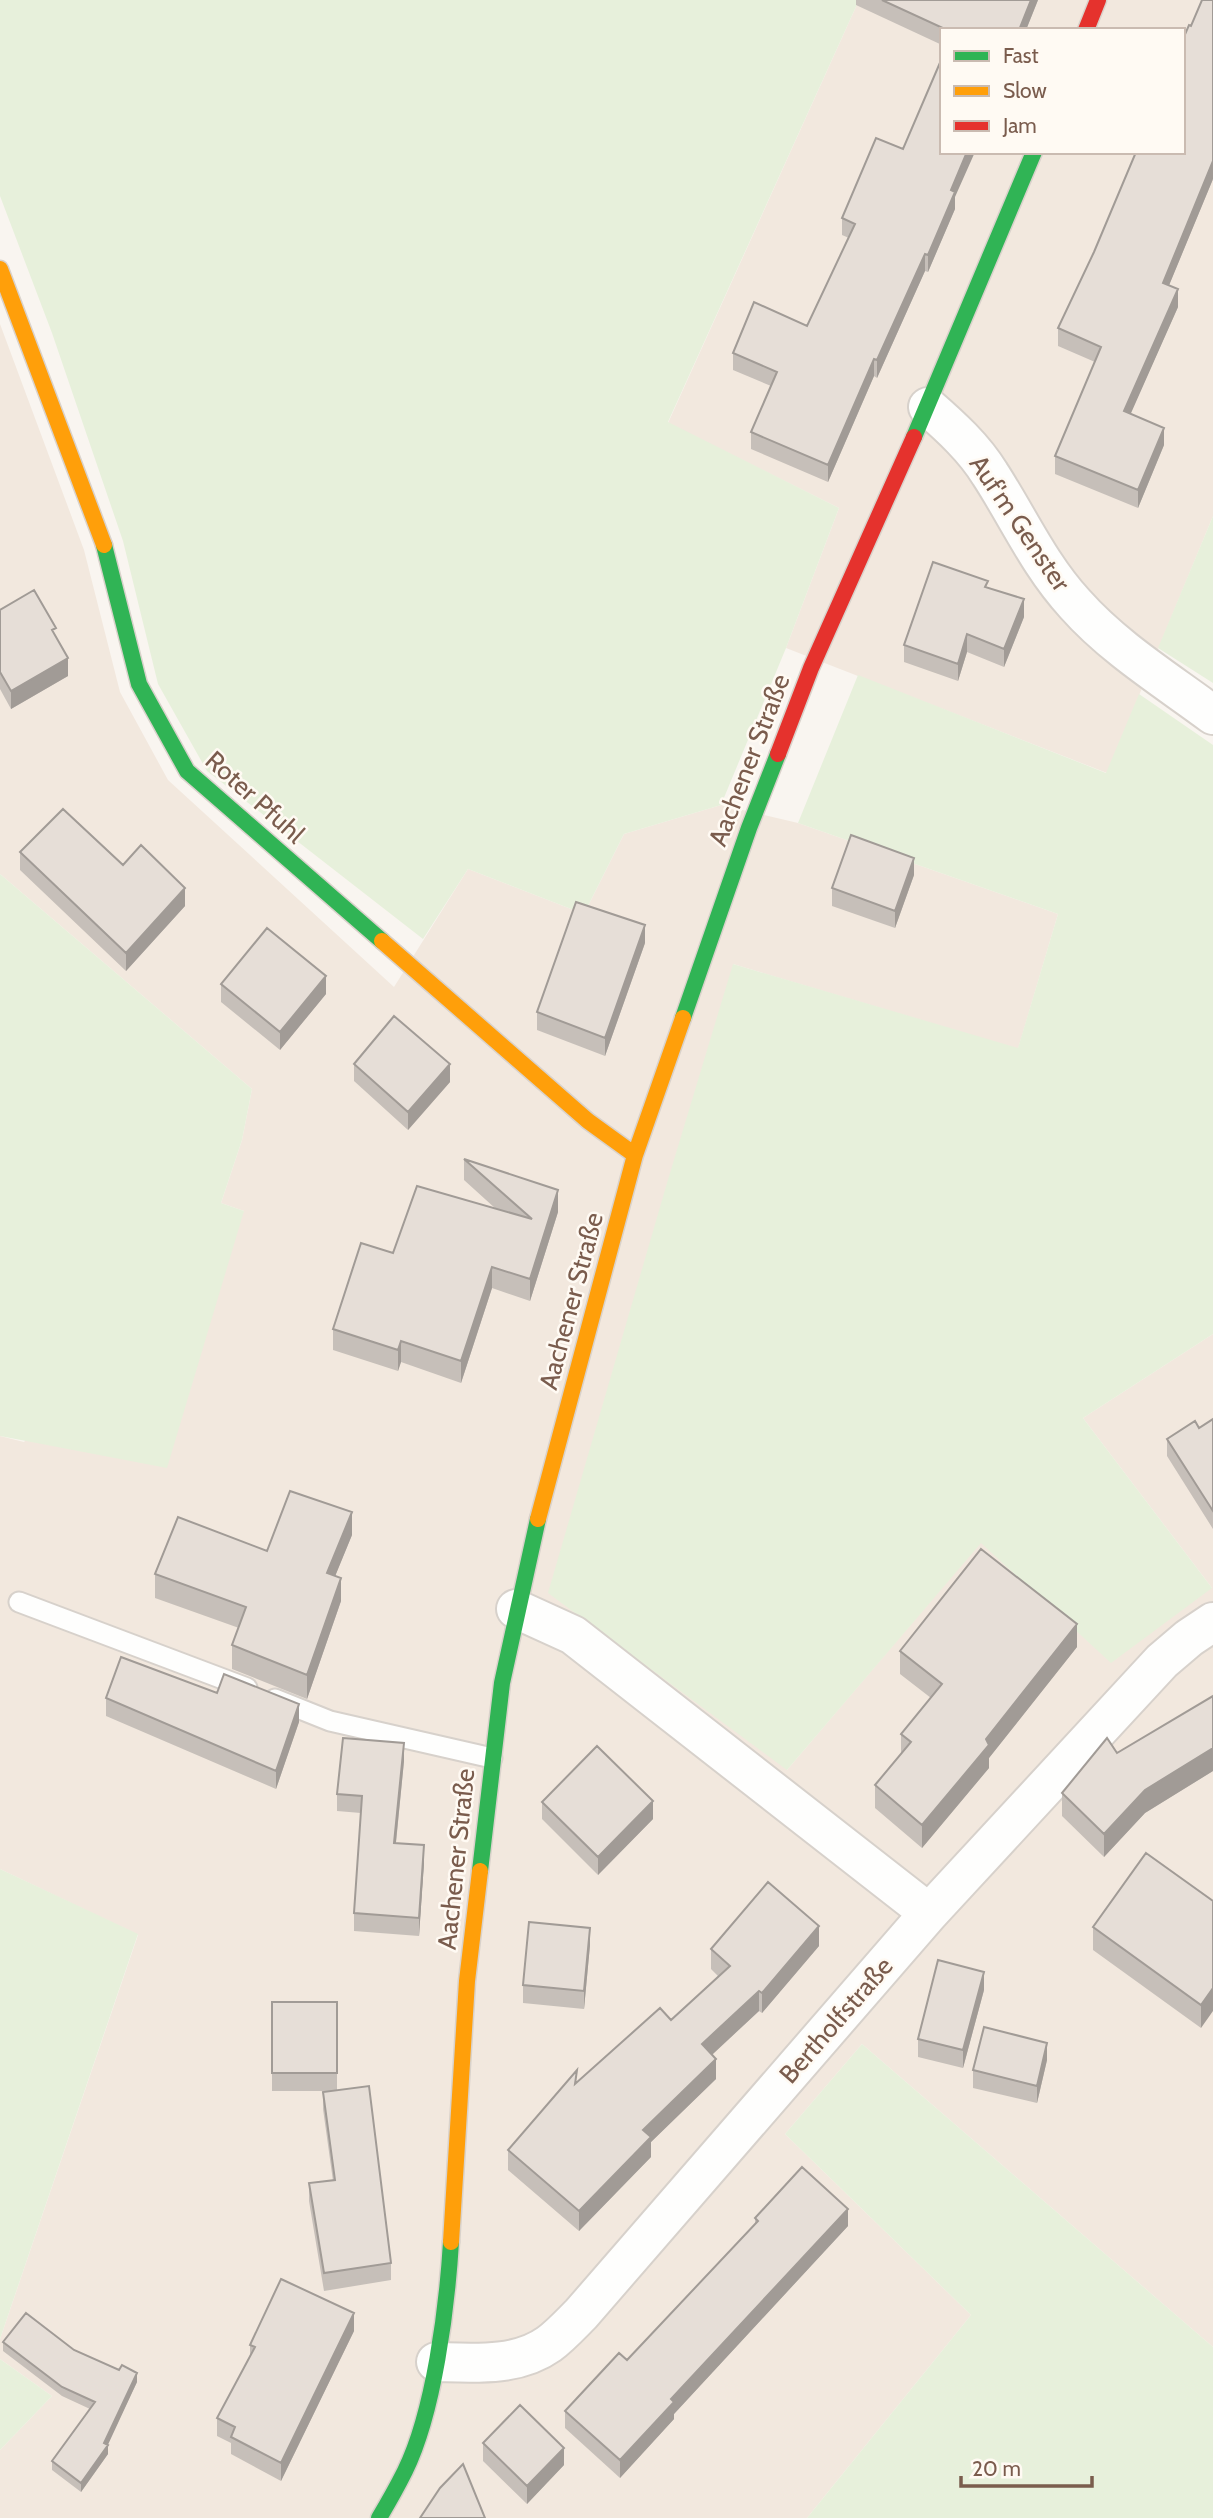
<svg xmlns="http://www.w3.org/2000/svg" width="1213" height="2518" viewBox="0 0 1213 2518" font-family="Cabin,sans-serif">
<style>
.residential{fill:#f2e8de;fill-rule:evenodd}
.green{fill:#e7f0db}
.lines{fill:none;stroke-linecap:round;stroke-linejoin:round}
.lane-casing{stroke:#d7d1cb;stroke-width:23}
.street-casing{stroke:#d7d1cb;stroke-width:42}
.fast-casing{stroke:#d9d2cb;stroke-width:19}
.slow-casing{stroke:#d9d2cb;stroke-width:19}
.jam-casing{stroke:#d9d2cb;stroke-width:19}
.lane{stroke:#fefefd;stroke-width:19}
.street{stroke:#fefefd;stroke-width:38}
.fast{stroke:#30b455;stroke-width:16}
.slow{stroke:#ff9f0a;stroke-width:16}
.jam{stroke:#e5322d;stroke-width:16}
.wall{fill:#c6bfb9}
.shaded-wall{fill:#a19b96}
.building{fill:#e6ded7;stroke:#a19b96;stroke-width:2}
.labels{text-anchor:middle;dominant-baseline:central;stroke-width:5;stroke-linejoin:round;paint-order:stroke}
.street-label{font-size:26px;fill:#7a5c4d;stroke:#fffaf3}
</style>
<rect width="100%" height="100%" fill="#f9f5f0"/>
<!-- residential -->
<path class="residential" d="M859,0H1213V516L1107,773L786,648L839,508L668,423ZM942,30H1183V152H942Z
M0,324L84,550L120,692L168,780L394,987L468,869L584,914L624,834L721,805L798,823L1058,914L1018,1049L733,964L787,1770L981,1542L1212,1588L1083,1418L1213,1334V2347L862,2044L785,2134L971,2315L807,2518H0V2450L52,2396L0,2359V2339L138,1935L0,1869V1436L24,1442L244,1211L221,1203L242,1140L252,1089L0,874Z"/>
<!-- green -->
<path class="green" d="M0,0H859L668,422L839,508L786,648L721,805L624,834L584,914L468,869L423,939L207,771L158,684L123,541L52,333L0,196Z
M1213,516V683L1158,648Z
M858,675L1106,773L1139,694L1213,745V1334L1083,1418L1212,1588L1111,1663L981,1543L787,1770L548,1593L667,1183L733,964L1018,1048L1058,914L798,823Z
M0,874L252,1089L242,1140L221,1203L244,1211L167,1468L0,1436Z
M0,1869L138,1934L0,2339Z
M862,2044L1213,2347V2518H807L971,2315L785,2134Z
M0,2359L52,2396L0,2450Z"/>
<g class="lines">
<defs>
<path id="lane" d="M19,1602L247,1688
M275,1699L330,1721L492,1758"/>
<path id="street" d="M928,407C951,427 974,448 990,474C1018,517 1039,565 1075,604C1114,648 1166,680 1213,715
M516,1609L573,1635L929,1913
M436,2362C473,2363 517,2367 549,2344C560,2336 571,2324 581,2314L929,1913L1162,1661L1189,1638L1213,1622"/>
<path id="fast" d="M914,437L1034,152
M104,545L139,684L187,771L382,941
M683,1018L749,828L778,754
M480,1871L502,1683L538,1519
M379,2518C388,2503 397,2487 405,2471C434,2412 447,2308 451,2242"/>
<path id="slow" d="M0,269L104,545
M382,941L588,1121L635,1155
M538,1519L635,1155L683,1018
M451,2242L467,1981L480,1871"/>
<path id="jam" d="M1086,30L1098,0
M778,754L811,668L914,437"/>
</defs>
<!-- lane casing -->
<use href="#lane" class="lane-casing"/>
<!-- street casing -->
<use href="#street" class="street-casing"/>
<!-- fast casing -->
<use href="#fast" class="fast-casing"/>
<!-- slow casing -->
<use href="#slow" class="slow-casing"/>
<!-- jam casing -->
<use href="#jam" class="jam-casing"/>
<!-- lane -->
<use href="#lane" class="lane"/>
<!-- street -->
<use href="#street" class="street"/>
<!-- fast -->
<use href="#fast" class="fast"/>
<!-- slow -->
<use href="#slow" class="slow"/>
<!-- jam -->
<use href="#jam" class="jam"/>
</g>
<!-- wall -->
<path class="wall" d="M856,0H1038L1026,30H942V45L856,5Z
M1213,179L1169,285L1178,307L1130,414L1164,445L1138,508L1055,474V456L1095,362L1058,346V328Z
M955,197V209L928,272L925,271L877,378L874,376L828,482L751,449V432L771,386L733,370V353L807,326L849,238L842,235V218Z
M988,588L1024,617L1004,667L967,652L958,681L904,662V645Z
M0,610L56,637L68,676L11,709L0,689Z
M20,852L123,865L185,906L126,971L20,870Z
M914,875L895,928L832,906V888Z
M645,943L605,1056L537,1030V1012Z
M221,984L326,994L280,1050L221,1002Z
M354,1064L450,1082L408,1130L354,1081Z
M464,1159L558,1212L530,1301L492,1288L461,1383L401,1362L398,1371L333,1350V1329L393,1253L496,1209L464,1180Z
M1213,1419V1529L1167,1456V1439L1199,1428Z
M352,1535L335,1576L341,1601L307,1699L232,1669V1645L239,1628L155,1598V1574Z
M1077,1647L989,1758V1768L922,1848L875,1808V1785L901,1755V1734L931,1698L900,1674V1651Z
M217,1693L299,1722L276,1789L106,1716V1698Z
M1213,1696V1771L1145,1813L1104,1857L1062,1816V1793L1117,1753Z
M404,1761L396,1843L424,1863L419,1936L354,1931V1913L361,1813L337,1811V1794Z
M542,1802L653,1819L598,1875L542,1819Z
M1213,1901L1201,2028L1093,1950V1927Z
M590,1945L584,2009L523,2003V1985Z
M819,1946L762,2013L759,2011L712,2055L716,2079L651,2142V2157L579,2231L508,2170V2150L577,2082L671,2020L718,1976L711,1969V1949Z
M984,1990L963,2068L918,2057V2039Z
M272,2002H337V2090L391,2263V2280L324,2291L309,2201V2183L333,2181L323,2109V2092L328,2091H272Z
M1047,2060L1037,2103L973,2088V2070Z
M755,2218L848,2226L674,2414V2419L620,2478L565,2428V2411L627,2360L755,2225Z
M354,2331L281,2481L231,2454V2443L217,2436V2418L250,2356V2345Z
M3,2342L74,2350L137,2382L107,2445L108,2454L81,2492L52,2470V2461L90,2409L62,2396L3,2351Z
M483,2443L564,2465L527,2504L483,2461Z"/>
<!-- shaded-wall -->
<path class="shaded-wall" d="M1031,0H1038L1026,30H1019Z
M967,152H975L955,197V209L928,272V255L951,190Z
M1213,161V179L1163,300V283Z
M925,254V271L877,378V360Z
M1178,289V307L1124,429V411Z
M874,359V376L828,482V465Z
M1164,428V445L1138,508V490Z
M1024,599V617L1004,667V649Z
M967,634V652L958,681V664Z
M68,658V676L11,709V691Z
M914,858V875L895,928V911Z
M185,888V906L126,971V953Z
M645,925V943L605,1056V1038Z
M326,976V994L280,1050V1032Z
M450,1064V1082L408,1130V1112Z
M558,1190V1212L530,1301V1279Z
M492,1267V1288L461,1383V1361Z
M401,1341V1362L398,1371V1350Z
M352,1512V1535L327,1596V1573Z
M341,1578V1601L307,1699V1675Z
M1077,1624V1647L989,1758V1768L922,1848V1825L986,1739Z
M299,1704V1722L276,1789V1771Z
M404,1743V1761L394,1861V1843Z
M1213,1748V1771L1145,1813L1104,1857V1834L1145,1790Z
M653,1801V1819L598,1875V1857Z
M424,1845V1863L419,1936V1918Z
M819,1926V1946L762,2013V1993Z
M590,1928V1945L584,2009V1991Z
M984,1972V1990L963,2068V2050Z
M1213,1988V2011L1201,2028V2005Z
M759,1991V2011L702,2064V2044Z
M1047,2043V2060L1037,2103V2086Z
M716,2059V2079L651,2142V2157L579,2231V2211L643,2130Z
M848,2209V2226L674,2414V2419L620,2478V2460L671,2399Z
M354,2313V2331L281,2481V2463Z
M137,2373V2382L106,2449L108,2445V2454L81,2492V2483L104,2443Z
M564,2448V2465L527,2504V2486Z"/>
<!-- building -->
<path class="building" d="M882,0H1031L1019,30H947Z
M1202,0H1213V161L1163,283L1178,289L1124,411L1164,428L1138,490L1055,456L1101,347L1058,328L1094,252L1136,152H1183V39L1189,25L1191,26Z
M942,58V152H967L951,190L955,192L928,255L925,254L877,360L874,359L828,465L751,432L777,372L733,353L754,302L807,326L855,224L842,218L876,138L903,149Z
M933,562L988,581L985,587L1024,599L1004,649L967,634L958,664L904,645Z
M34,590L56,628L52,630L68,658L11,691L0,672V610Z
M63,809L123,865L141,845L185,888L126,953L20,852Z
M851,835L914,858L895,911L832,888Z
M576,902L645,925L605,1038L537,1012Z
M267,928L326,976L280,1032L221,984Z
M394,1016L450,1064L408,1112L354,1064Z
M464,1159L558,1190L530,1279L492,1267L461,1361L401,1341L398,1350L333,1329L361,1243L393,1253L417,1186L532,1219Z
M1213,1419V1511L1167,1439L1195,1421L1199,1428Z
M290,1491L352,1512L327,1573L341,1578L307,1675L232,1645L246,1607L155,1574L178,1517L267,1551Z
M981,1549L1077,1624L986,1739L989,1745L922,1825L875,1785L911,1742L901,1734L942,1684L900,1651Z
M121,1657L217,1693L224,1674L299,1704L276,1771L106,1698Z
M1213,1696V1748L1145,1790L1104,1834L1062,1793L1107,1738L1117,1753Z
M343,1738L404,1743L394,1843L424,1845L419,1918L354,1913L362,1796L337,1794Z
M597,1746L653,1801L598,1857L542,1802Z
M1146,1853L1213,1901V1988L1201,2005L1093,1927Z
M768,1882L819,1926L762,1993L759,1991L702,2044L716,2059L643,2130L651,2137L579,2211L508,2150L577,2070L575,2084L660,2008L671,2020L730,1966L711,1949Z
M529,1922L590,1928L584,1991L523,1985Z
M938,1960L984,1972L963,2050L918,2039Z
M272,2002H337V2073H272Z
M984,2027L1047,2043L1037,2086L973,2070Z
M369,2086L391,2263L324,2273L309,2183L335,2180L323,2092Z
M802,2167L848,2209L671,2399L674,2402L620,2460L565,2411L619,2353L627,2360L758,2221L755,2218Z
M281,2279L354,2313L281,2463L231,2437L235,2427L217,2418L255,2347L250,2345Z
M26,2313L74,2350L119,2370L122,2365L137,2373L104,2443L108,2445L81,2483L52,2461L95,2402L62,2387L3,2342Z
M520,2405L564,2448L527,2486L483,2443Z
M463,2464L485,2518H420L440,2488Z"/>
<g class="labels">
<!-- street labels -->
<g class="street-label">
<text transform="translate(1020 523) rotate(56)">Auf'm Genster</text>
<text transform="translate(749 760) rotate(-69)">Aachener Straße</text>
<text transform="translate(255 797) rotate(42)">Roter Pfuhl</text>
<text transform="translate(571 1301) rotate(-75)">Aachener Straße</text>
<text transform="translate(456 1859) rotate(-84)">Aachener Straße</text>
<text transform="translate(836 2020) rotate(-49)">Bertholfstraße</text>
</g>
</g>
<!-- legend -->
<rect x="940" y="28" width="245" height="126" fill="#fffaf3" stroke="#cabbb1" stroke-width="2"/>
<rect x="954" y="51" width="35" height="10" fill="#30b455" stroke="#cabbb1" stroke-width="2"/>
<text x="1003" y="63" font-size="21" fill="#7a5c4d">Fast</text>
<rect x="954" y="86" width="35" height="10" fill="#ff9f0a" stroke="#cabbb1" stroke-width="2"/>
<text x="1003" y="98" font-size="21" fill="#7a5c4d">Slow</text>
<rect x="954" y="121" width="35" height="10" fill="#e5322d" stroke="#cabbb1" stroke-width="2"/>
<text x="1003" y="133" font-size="21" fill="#7a5c4d">Jam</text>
<!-- scale -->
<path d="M961 2476v10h131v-10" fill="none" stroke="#7a5c4d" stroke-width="3.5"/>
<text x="972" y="2476" font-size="21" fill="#7a5c4d" stroke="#fffaf3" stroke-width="5" paint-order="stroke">20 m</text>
</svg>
